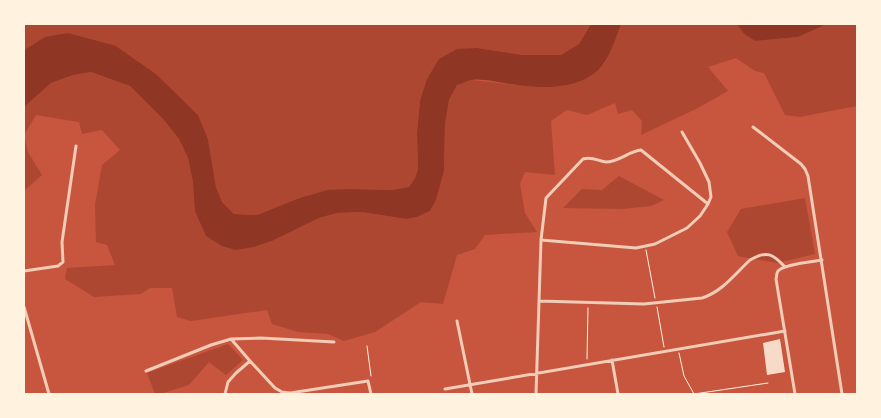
<svg xmlns="http://www.w3.org/2000/svg" width="881" height="418" viewBox="0 0 881 418" font-family="Commissioner,sans-serif">
<style>
.green{fill:#ae4732}
.water{fill:#8f3625}
.building{fill:#f7dbc8}
.lines{fill:none;stroke-linecap:round;stroke-linejoin:round}
.path{stroke:#fff3e0;stroke-width:1}
.minor{stroke:#f1ccb7;stroke-width:3}
</style>
<rect width="100%" height="100%" fill="#c8553d"/>
<!-- green -->
<path class="green" d="M24,24H591L579,44L561,55H523L477,48L420,101L417,132L418,169L415,178L409,187L392,190L351,189L297,199L257,215L234,214L222,202L216,187L208,139L198,115L156,74L116,46L24,51Z
M621,24H737L744,34L755,41L798,37L827,24H857V106L800,117L785,115L764,73L755,71L736,58L708,67L728,91L698,108L641,135L642,121L632,110L618,114L615,103L587,115L567,110L551,121L555,175L525,172L520,184L525,213L537,232L485,235L475,249L457,255L443,304L421,302L375,332L344,341L328,334L298,332L272,324L267,310L191,321L177,317L172,288H150L141,294L94,297L65,279L67,268L115,265L107,245L96,242L95,205L102,165L120,150L102,130L82,134L79,122L36,115L24,135L28,152L42,175L24,191V107L51,83L73,75L91,72L130,86L164,120L179,139L188,158L193,182L236,250L254,247L272,241L319,218L337,213L362,212L406,219L417,217L430,211L436,200L444,171L445,124L449,100L457,85L472,80L516,85L561,86L604,64L610,52Z
M619,176L664,200L651,206L622,209L563,208L582,189L602,190Z
M805,198L815,254L777,263L738,256L727,232L741,209Z
M228,344L243,360L226,375L209,362L189,385L160,394H155L147,373Z"/>
<!-- water -->
<path class="water" d="M591,24H621C616,37 612,51 604,63C585,91 540,89 511,84C500,83 482,78 472,80C467,81 462,84 457,85L449,100L445,124L444,171L436,200L430,211L417,217L406,219L362,212L337,213L319,218L272,241L254,247L236,250L222,246L206,236L195,211L193,182L188,158L179,139L164,120L130,86L91,72L73,75L51,83L24,107V51L26,49L45,37L68,33L116,46L156,74L198,115L208,139L216,187L222,202L234,214L257,215L297,199L327,190L351,189L392,190L409,187L415,178L418,169L417,132L420,101L427,79L439,59L457,49L477,48L523,55H561L579,44Z
M737,24H827L798,37L755,41L744,34Z"/>
<!-- building -->
<path class="building" d="M780,339L785,372L767,375L763,343Z"/>
<g class="lines">
<!-- path -->
<path class="path" d="M646,250L655,298
M657,307L664,347
M367,346L371,376
M679,353L684,376L694,394
M587,359L588,308
M694,394L768,383"/>
<!-- minor -->
<path class="minor" d="M753,127L801,164L805,169L808,176L842,394
M541,240L636,248L655,244L687,228L700,216L708,204L711,197L709,182L700,163L682,132
M24,271L58,266L63,262L62,242L76,146
M539,301L644,304L702,298C722,292 736,273 750,260C767,250 773,254 785,267
M24,307L49,394
M457,321L472,394
M231,339L250,361L275,388L282,392L290,393L368,381L371,394
M612,360L618,394
M146,371L211,345L231,339L261,338L334,342
M445,389L785,331
M225,394L228,382L236,373L250,361
M536,394L541,240L546,198L583,159C593,156 597,161 606,162C619,162 629,151 641,150L708,204
M795,394L776,279C777,276 776,274 778,271C784,264 812,262 822,260"/>
</g>
<!-- border -->
<rect width="881" height="418" fill="none" stroke="#fff3e0" stroke-width="50"/>
</svg>
